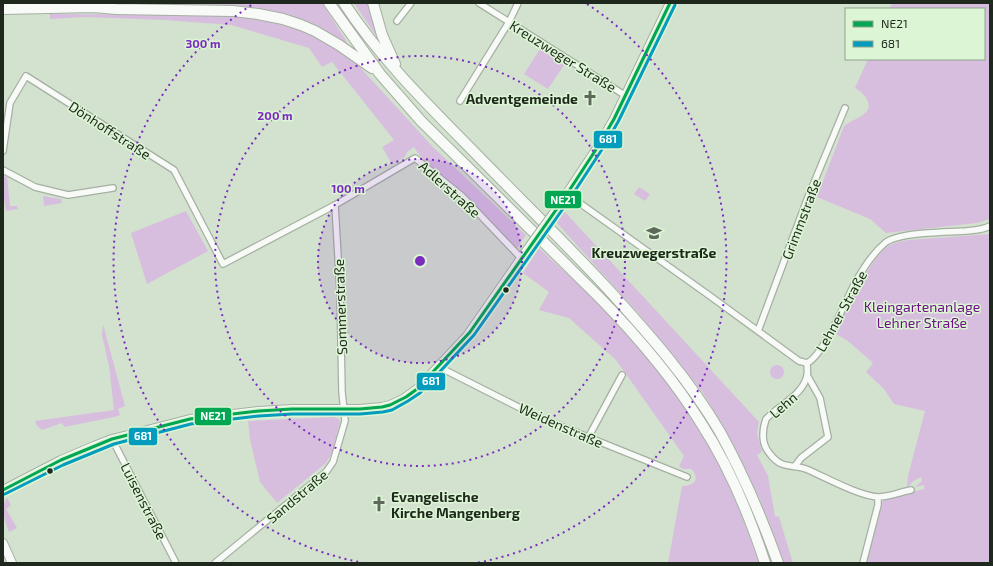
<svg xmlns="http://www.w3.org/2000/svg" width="993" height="566" viewBox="0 0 993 566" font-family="'Exo 2',sans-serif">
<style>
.green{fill:#d7bede}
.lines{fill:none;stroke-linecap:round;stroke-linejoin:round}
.street-casing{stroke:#a5b0a2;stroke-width:8}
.secondary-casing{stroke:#a5b0a2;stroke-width:10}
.highway-casing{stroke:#a5b0a2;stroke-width:12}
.street{stroke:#f8faf8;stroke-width:5.5}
.secondary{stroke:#f8faf8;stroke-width:8}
.highway{stroke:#f8faf8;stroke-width:10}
.secondary-bridge-casing{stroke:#a5b0a2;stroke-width:10;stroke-linecap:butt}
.secondary-bridge{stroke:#f8faf8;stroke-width:8}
.bus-1-casing{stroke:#dcf6d5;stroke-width:6}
.bus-2-casing{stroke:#dcf6d5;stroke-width:6}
.bus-1{stroke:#00a651;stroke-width:3}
.bus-2{stroke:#039cbc;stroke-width:3}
.ring{fill:none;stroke:#7b2cbf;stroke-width:2;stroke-dasharray:2 4}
.bus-dot{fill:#1f281c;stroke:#dcf6d5;stroke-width:1.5}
.labels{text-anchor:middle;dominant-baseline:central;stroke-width:3;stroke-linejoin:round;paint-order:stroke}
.street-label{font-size:14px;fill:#1f281c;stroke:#dcf6d5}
.poi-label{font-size:14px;font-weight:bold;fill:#1f281c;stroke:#dcf6d5;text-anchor:end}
.park-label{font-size:14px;fill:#701186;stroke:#dcf6d5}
.centre{fill:#7b2cbf;stroke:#dcf6d5;stroke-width:2}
.ring-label{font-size:12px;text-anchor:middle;font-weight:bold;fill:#7b2cbf;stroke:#dcf6d5;stroke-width:3;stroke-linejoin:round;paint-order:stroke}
.line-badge{stroke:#dcf6d5;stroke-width:1.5}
.badge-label{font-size:11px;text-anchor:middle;font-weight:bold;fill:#fff}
</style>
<rect width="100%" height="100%" fill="#d3e1cf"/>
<!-- green -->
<path class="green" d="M119,3H322L347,42L345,43L290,18L116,5Z
M354,3H369L379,40Z
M892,3H990V219L977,223L886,233L870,219L817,197L844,126C850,121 858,119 864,114C875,105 864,93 855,88L868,59H984V9H889Z
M50,14L228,15L258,19L306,31L341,50L357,64L432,146L526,235L517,248L465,196L423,160L414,147L407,152L405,157L392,164L382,147L394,140L332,62L322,67L309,48L231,25L165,20L85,17L50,19Z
M540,49L564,65L548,89L524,74Z
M3,176L7,177L10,206H17L18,209L6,211L4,200L3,199Z
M639,187L650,194L645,201L634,194Z
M43,196L61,199L62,203L44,206Z
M186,211L208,251L147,284L131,233Z
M564,211L759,422L757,433L762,452L757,455L768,476L775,516L779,517L793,563H782L760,500L732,442L703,393L639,314L556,222Z
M990,234V563H865L881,503L887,498L924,489V485L915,487L922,481L921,477L912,482L907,488L908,476L925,411L894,404L884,389L866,372L873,363L848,341L836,334L840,327V321C851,302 871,259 887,247C893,243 901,241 908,240Z
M539,248C572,279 607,310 637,344C673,385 705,433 728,484C740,509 749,536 759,563H668L682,486C694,486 701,478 691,469H683L679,466L684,456L616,360L569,318L539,310L549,292L523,273Z
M103,324L125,406L118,409L120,415L114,417L64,427L62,423L42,430L37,426L35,421L114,410L109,366L102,335Z
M770 372a7 7 0 1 1 14 0a7 7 0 1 1-14 0Z
M334,417L339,419L340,422L332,453L326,463L277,503L260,482L250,439L248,421Z
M7,498L11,505L6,509L17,528L9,532C5,522 0,508 7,498Z"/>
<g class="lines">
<defs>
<path id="street" d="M479,3L626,96
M397,21L411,3
M460,101L509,22L518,3
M3,151L10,103L26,76L174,170L223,264L335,205L415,158L462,196L521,258
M3,170L35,187L68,195L113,188
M567,194L710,296L799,361L807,363C823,356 845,302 854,285C862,270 872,254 885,243C898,232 948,232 966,231C974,230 983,230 990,226
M758,331L808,197L845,108
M807,363C807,367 808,372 807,376C802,396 779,405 766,419C762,431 761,444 770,454C773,458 777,462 782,464C790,467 798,466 806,469C825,477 859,496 878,497C889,497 900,492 911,490
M439,367L538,417L687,477
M588,438L622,375
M112,439L176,563
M795,466L801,458L828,437L820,398L807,375
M215,563L326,472L333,462L345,421L342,392L340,291L335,205
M863,563L878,505V497"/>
<path id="secondary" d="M558,207L597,148L614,119L670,3
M3,490L61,460L94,446L112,439L190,419L259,411L292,409H360L382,407L390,405L403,399L417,389L467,336L524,254
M3,543L12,563"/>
<path id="highway" d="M329,3L380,74L421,121L600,298C637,336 673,378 701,423C729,466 749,514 765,563
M344,3C382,61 433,110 481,159C523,202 566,244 607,288C648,333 689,379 720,432C743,474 762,518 778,563
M373,3L382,35L395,64
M3,9L93,7L116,9L233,11L258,14L283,19L301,25L315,31L339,45L372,68"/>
</defs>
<!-- street casing -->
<use href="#street" class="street-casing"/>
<!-- secondary casing -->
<use href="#secondary" class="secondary-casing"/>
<!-- highway casing -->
<use href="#highway" class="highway-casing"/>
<!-- street -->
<use href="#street" class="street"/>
<!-- secondary -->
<use href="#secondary" class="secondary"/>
<!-- highway -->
<use href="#highway" class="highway"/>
<defs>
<path id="secondary-bridge" d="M524,254L558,207"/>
</defs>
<!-- secondary-bridge casing -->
<use href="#secondary-bridge" class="secondary-bridge-casing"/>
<!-- secondary-bridge -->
<use href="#secondary-bridge" class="secondary-bridge"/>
<defs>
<path id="bus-1" d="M3,490L61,460L112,439L190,419L259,411L292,409H360L382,407L390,405L406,397L417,389L470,332L563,200L597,148L614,119L670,3"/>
<path id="bus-2" d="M5,494L63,465L114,444L191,424L259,416L292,414H360L383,412L392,410L408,401L420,393L474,335L567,203L601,151L618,122L675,5"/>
</defs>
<!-- bus-1 casing -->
<use href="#bus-1" class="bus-1-casing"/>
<!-- bus-2 casing -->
<use href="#bus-2" class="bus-2-casing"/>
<!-- bus-1 -->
<use href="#bus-1" class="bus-1"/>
<!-- bus-2 -->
<use href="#bus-2" class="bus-2"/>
</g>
<!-- distance rings -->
<circle cx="420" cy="261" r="102" fill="#7b2cbf" fill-opacity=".12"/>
<g class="ring">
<circle cx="420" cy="261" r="102"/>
<circle cx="420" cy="261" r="205"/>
<path d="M364 563A307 307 0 0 1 253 4M587 4A307 307 0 0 1 476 563"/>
</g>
<!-- icons -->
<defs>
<symbol id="church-bare" viewBox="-9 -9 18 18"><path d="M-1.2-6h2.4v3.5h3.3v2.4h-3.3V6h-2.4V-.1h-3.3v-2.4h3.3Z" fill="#5e695b" stroke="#dcf6d5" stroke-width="2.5" paint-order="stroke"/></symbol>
<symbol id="school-bare" viewBox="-9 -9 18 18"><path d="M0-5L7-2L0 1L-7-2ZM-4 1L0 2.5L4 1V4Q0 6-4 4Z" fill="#5e695b" stroke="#dcf6d5" stroke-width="2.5" paint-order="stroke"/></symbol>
</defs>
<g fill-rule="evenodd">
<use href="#church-bare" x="579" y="87" width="22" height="22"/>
<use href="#school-bare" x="643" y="222" width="22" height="22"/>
<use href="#church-bare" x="368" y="493" width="22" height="22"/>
</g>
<!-- markers -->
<g class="bus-dot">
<circle cx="506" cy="290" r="3.5"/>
<circle cx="50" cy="471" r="3.5"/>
</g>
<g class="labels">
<!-- street labels -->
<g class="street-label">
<text transform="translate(563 56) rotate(32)">Kreuzweger Straße</text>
<text transform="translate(110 130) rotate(33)">Dönhoffstraße</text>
<text transform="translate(450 189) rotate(42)">Adlerstraße</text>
<text transform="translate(801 219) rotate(-69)">Grimmstraße</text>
<text transform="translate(340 307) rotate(-92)">Sommerstraße</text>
<text transform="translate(841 311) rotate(-61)">Lehner Straße</text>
<text transform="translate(783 405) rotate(-41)">Lehn</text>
<text transform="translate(561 425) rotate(24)">Weidenstraße</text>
<text transform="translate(297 496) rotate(-40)">Sandstraße</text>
<text transform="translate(144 501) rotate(63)">Luisenstraße</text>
</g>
<!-- poi labels -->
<g class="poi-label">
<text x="578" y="98">Adventgemeinde</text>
<text x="654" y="252" text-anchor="middle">Kreuzwegerstraße</text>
<text x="391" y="496" text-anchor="start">Evangelische<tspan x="391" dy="16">Kirche Mangenberg</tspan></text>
</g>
<!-- park labels -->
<g class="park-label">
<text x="922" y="306">Kleingartenanlage<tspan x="922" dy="16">Lehner Straße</tspan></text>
</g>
</g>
<circle cx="420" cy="261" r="6" class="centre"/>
<g class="ring-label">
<text x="203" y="48">300 m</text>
<text x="275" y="120">200 m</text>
<text x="348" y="193">100 m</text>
</g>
<g class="line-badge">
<rect x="593" y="130" width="30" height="19" rx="4" fill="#039cbc"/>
<rect x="544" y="190" width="38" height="19" rx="4" fill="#00a651"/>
<rect x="416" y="372" width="30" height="19" rx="4" fill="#039cbc"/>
<rect x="194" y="407" width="38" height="19" rx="4" fill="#00a651"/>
<rect x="128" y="427" width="30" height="19" rx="4" fill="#039cbc"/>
</g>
<g class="badge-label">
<text x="608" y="143">681</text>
<text x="563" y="204">NE21</text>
<text x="431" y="385">681</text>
<text x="213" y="420">NE21</text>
<text x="143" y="440">681</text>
</g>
<!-- border -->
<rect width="993" height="566" fill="none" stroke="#1f281c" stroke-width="8"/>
<!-- legend -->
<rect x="845" y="8" width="140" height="52" fill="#dcf6d5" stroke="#90a48b"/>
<rect x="853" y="21" width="20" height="6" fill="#00a651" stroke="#90a48b"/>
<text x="881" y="28" font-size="12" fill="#1f281c">NE21</text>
<rect x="853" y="41" width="20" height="6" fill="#039cbc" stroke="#90a48b"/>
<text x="881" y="48" font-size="12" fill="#1f281c">681</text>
</svg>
